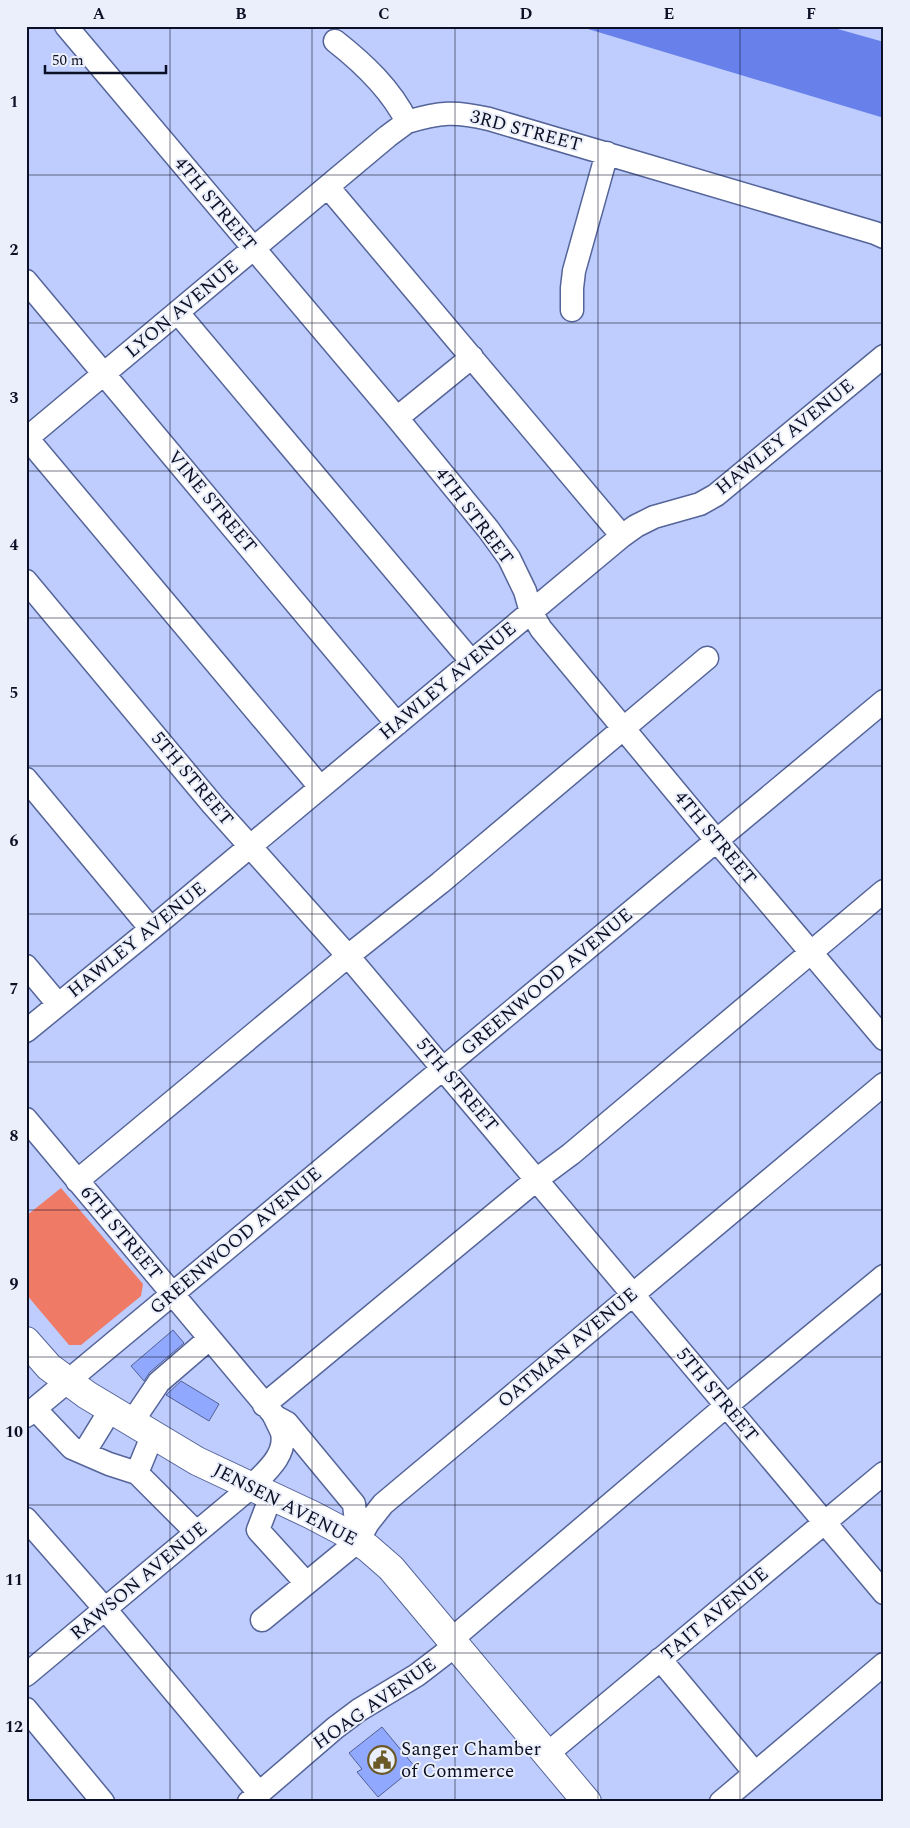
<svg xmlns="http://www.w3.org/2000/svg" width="910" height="1828" viewBox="0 0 910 1828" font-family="Spectral,serif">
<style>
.green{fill:#ef7a65}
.water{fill:#6880ea}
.building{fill:#90a8fe;stroke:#526095}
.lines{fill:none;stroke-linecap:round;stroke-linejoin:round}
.minor-casing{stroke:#556499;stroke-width:25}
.major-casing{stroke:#556499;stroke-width:30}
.minor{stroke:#fff;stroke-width:22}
.major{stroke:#fff;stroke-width:28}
.grid{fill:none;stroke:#0b1024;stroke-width:1;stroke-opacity:0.55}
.labels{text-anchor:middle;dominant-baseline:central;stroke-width:4;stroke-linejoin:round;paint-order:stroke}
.street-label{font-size:19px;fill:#0b1024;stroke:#ebeffb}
.poi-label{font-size:19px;fill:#0b1024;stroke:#ebeffb;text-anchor:start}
.neatline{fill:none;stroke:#0b1024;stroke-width:2}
.grid-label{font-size:16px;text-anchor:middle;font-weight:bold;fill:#0b1024}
</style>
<rect width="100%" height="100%" fill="#becdfd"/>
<!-- green -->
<path class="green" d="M61,1188L143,1284L141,1296L81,1345H69L26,1294V1216Z"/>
<!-- water -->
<path class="water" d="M578,26H827L884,42V118Z"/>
<!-- building -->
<path class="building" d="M173,1330L184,1343L150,1372L144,1381L131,1366Z
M181,1381L219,1404L209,1421L166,1395Z
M382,1727L415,1767L378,1797L357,1772L362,1769L349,1753Z"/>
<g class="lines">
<defs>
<path id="minor" d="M66,26L397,418L488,529L509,558L525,591L531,612L541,629L716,840L884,1039
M335,41C363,63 391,89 407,122C440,112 455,111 489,119L875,233L884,237
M328,187L622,536
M26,281L397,724
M572,310V288L574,271L607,153
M178,313L471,661
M397,418L472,357
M27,438L320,787
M26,439L388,136L407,122
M26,581L213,805L348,956L884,1593
M26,779L151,929
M26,966L58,1004
M26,1031L151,929L622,536L636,526L654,517L700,504L716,495L884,356
M26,1119L274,1415C276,1421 280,1427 282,1433C287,1456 264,1473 251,1487L26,1675
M77,1181L348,956L440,883L707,658
M264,1405L536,1180L571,1154L884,891
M35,1409L72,1448L109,1464L137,1473L196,1532
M26,1416L884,701
M274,1416L287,1423L354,1504L358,1541
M132,1422L159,1382L209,1339
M84,1453L111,1409
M137,1473L153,1434
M271,1496L258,1530L306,1583
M26,1519L105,1609L259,1793
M262,1620L358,1541L368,1523L383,1504L884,1084
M452,1639L726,1406L884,1276
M660,1659L755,1773
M26,1709L103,1802
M547,1754L884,1473
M249,1802L335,1728L359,1710L417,1675L456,1645
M721,1802L884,1664"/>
<path id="major" d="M26,1341L49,1367L87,1395L197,1461L312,1515L348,1534L368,1548L391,1568L587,1802"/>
</defs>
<!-- minor casing -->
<use href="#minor" class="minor-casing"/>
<!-- major casing -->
<use href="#major" class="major-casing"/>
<!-- minor -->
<use href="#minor" class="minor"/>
<!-- major -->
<use href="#major" class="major"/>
</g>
<!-- grid -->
<path class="grid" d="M170,26V1802M312,26V1802M455,26V1802M598,26V1802M740,26V1802M26,175H884M26,323H884M26,471H884M26,618H884M26,766H884M26,914H884M26,1062H884M26,1210H884M26,1357H884M26,1505H884M26,1653H884"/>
<!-- icons -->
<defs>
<symbol id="civic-ring" viewBox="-11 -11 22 22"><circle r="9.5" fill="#ebeffb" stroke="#6b5a28" stroke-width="1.5"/><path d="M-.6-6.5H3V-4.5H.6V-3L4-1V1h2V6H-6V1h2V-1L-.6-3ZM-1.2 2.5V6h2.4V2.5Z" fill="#6b5a28"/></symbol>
</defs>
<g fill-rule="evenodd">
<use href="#civic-ring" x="366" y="1744" width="32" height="32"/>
</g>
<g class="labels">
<!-- street labels -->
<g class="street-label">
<text transform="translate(526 131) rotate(15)">3RD STREET</text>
<text transform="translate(215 204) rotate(50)">4TH STREET</text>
<text transform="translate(182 309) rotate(-40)">LYON AVENUE</text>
<text transform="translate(785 437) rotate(-39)">HAWLEY AVENUE</text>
<text transform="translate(212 502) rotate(50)">VINE STREET</text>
<text transform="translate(474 516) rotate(53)">4TH STREET</text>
<text transform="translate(448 681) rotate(-40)">HAWLEY AVENUE</text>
<text transform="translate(192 779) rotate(50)">5TH STREET</text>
<text transform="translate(715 838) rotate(50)">4TH STREET</text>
<text transform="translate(137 940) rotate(-39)">HAWLEY AVENUE</text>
<text transform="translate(547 982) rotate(-40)">GREENWOOD AVENUE</text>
<text transform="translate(457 1085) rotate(50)">5TH STREET</text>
<text transform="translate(121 1233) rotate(50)">6TH STREET</text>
<text transform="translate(236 1241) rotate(-40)">GREENWOOD AVENUE</text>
<text transform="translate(568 1348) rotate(-40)">OATMAN AVENUE</text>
<text transform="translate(717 1395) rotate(50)">5TH STREET</text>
<text transform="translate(285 1505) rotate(27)">JENSEN AVENUE</text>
<text transform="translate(139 1581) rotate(-40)">RAWSON AVENUE</text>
<text transform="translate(715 1614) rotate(-40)">TAIT AVENUE</text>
<text transform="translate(375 1704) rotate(-35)">HOAG AVENUE</text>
</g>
<!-- poi labels -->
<g class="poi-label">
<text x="401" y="1749">Sanger Chamber<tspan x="401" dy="22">of Commerce</tspan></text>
</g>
</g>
<!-- border -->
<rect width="910" height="1828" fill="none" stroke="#ebeffb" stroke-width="55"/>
<!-- scale -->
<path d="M45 65v8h121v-8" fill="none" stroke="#0b1024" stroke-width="2.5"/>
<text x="52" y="65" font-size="15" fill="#0b1024" stroke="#ebeffb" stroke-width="4" paint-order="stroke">50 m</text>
<rect x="28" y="28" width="854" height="1772" class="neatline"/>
<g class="grid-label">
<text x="99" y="19">A</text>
<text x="241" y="19">B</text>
<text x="384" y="19">C</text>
<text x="526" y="19">D</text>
<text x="669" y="19">E</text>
<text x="811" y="19">F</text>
<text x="14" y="107">1</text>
<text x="14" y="255">2</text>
<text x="14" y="403">3</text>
<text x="14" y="550">4</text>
<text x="14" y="698">5</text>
<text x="14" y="846">6</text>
<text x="14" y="994">7</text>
<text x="14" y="1141">8</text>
<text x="14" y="1289">9</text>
<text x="14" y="1437">10</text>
<text x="14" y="1585">11</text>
<text x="14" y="1732">12</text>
</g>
</svg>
